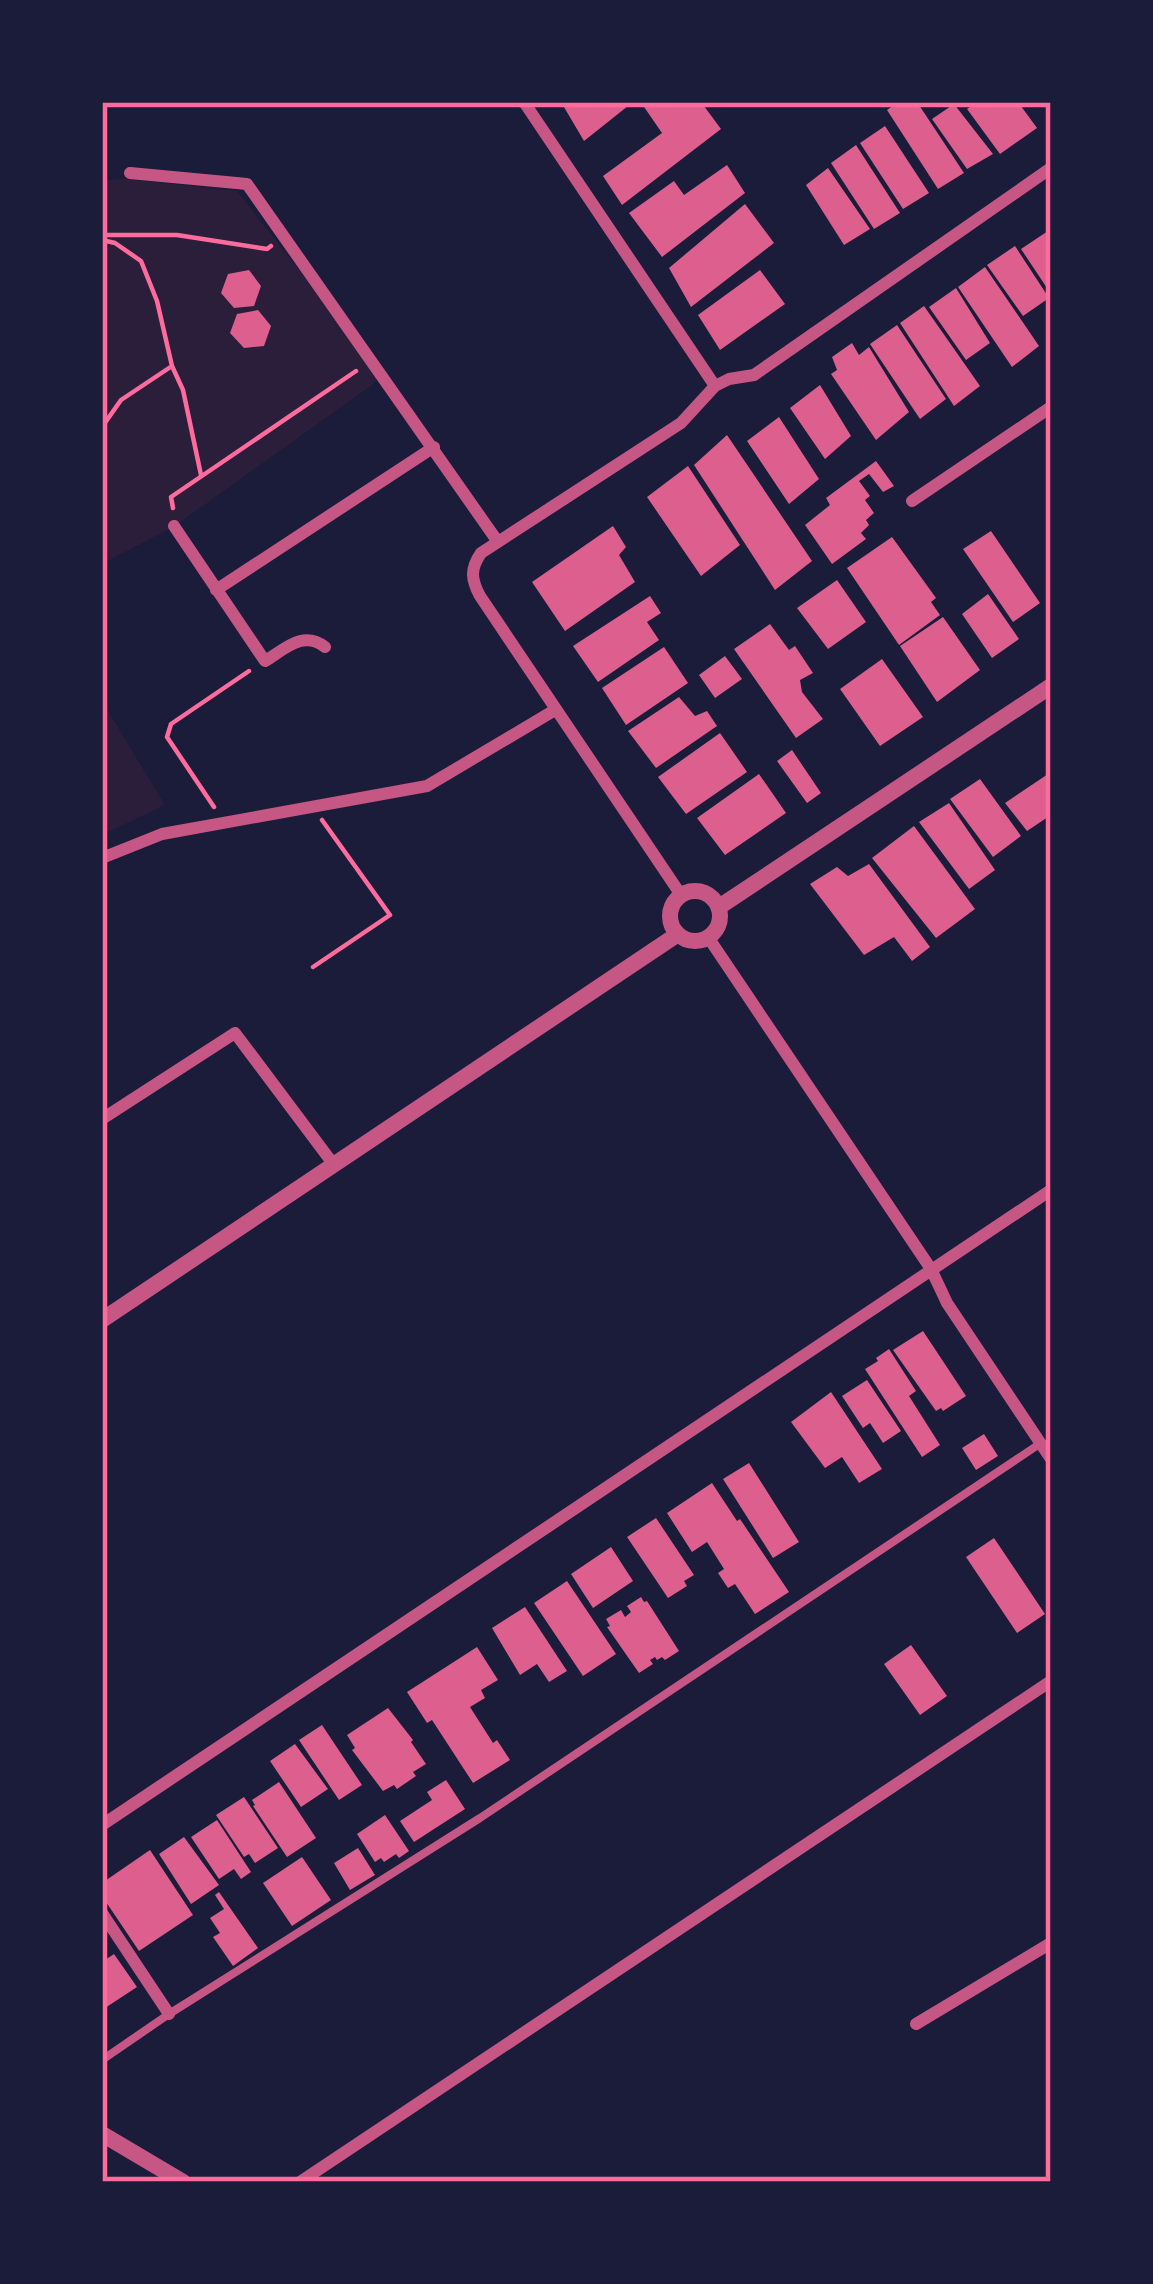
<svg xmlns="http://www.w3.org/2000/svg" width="1153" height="2284" viewBox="0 0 1153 2284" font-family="'Golos Text',sans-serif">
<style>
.green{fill:#2a1e3b}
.building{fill:#dd5f8e}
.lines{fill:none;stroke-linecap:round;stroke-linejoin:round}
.path{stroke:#ff6b9d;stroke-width:4.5}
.service{stroke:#c65784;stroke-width:8}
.minor{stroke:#c65784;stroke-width:12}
.tertiary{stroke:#c65784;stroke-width:16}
.neatline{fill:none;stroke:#ff6b9d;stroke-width:4.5}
</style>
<rect width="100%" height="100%" fill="#1b1b3a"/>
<!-- green -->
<path class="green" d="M127,179L237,191L381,373L372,385L175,526L102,564V180Z
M102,701L165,805L102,835Z"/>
<!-- building -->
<path class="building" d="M561,102H633L584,141Z
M646,102H701L721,129L622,205L603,176L662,133L642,104Z
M898,102H917L964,173L938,189L887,110Z
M977,102H1018L1037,128L1000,154L967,109Z
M954,104L993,154L967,169L932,119Z
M885,126L929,193L903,209L860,143Z
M856,145L900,213L874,229L831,163Z
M727,165L745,193L662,257L629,213L674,181L684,195Z
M828,168L870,229L844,245L806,185Z
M745,204L774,243L691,307L669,268Z
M1048,231L1051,235V294L1021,249Z
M1015,246L1049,298L1023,316L987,265Z
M985,267L1039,346L1012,367L958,287Z
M249,270L261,286L254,306L234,308L221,293L228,274Z
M760,270L785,304L720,350L698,315Z
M956,288L990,343L966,360L929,307Z
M924,306L980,386L954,406L900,323Z
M258,310L271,326L264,346L244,348L230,333L237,314Z
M897,325L946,399L920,419L870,344Z
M852,343L859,355L869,347L909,412L876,440L831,374L837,370L832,357Z
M820,385L851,436L825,459L790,408Z
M779,417L819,479L789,504L747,441Z
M727,435L812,561L775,590L694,465Z
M876,461L894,486L883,492L869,474L859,481L870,496L865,500L874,513L866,520L869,525L861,533L866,539L832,564L805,525L830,505L826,498Z
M688,466L740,545L701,576L647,497Z
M613,526L626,547L619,555L635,582L565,631L532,582Z
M991,531L1040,603L1013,622L963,549Z
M892,537L936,598L931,602L940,615L899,645L847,568Z
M837,580L866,622L828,649L797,608Z
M988,594L1019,639L992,658L962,614Z
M650,596L661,613L647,622L659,640L598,682L573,646Z
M943,617L980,670L937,702L900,646Z
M770,624L789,650L795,646L813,673L800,680L802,692L823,719L796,738L734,649Z
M664,647L688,683L626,725L602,688Z
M725,656L742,679L715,698L699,675Z
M882,659L923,717L880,746L840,689Z
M679,697L695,716L707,711L717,726L656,768L628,731Z
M720,733L747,772L686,814L658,777Z
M792,750L821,793L807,803L777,761Z
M1051,772V815L1027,831L1005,803Z
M759,774L786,813L725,855L697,818Z
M980,779L1021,836L993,857L950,799Z
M949,803L995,870L969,889L919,822Z
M914,826L975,909L936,938L872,858Z
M869,864L930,947L912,961L894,937L864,955L810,884L837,867L848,876Z
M923,1331L966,1396L943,1411L941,1408L936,1411L893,1350Z
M889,1349L916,1391L909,1396L940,1445L922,1457L865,1369L878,1361L876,1358Z
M867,1380L901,1431L883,1443L870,1423L863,1428L842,1396Z
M831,1392L882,1469L859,1483L842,1457L825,1468L791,1422Z
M984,1434L998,1456L976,1470L962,1448Z
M749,1463L799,1542L773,1558L723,1479Z
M712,1483L737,1521L740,1519L789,1592L755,1614L735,1584L728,1588L718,1573L724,1569L707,1542L692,1552L667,1513Z
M656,1518L694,1575L684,1581L687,1586L668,1598L627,1537Z
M994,1538L1045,1614L1017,1633L966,1557Z
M611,1547L633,1581L593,1608L571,1574Z
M567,1581L616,1654L583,1676L534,1603Z
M641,1597L644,1602L647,1601L679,1651L665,1660L662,1657L657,1660L655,1657L650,1660L653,1664L639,1673L607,1627L610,1626L606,1619L621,1610L625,1617L631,1612L627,1606Z
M525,1607L567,1671L549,1682L537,1664L520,1675L492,1628Z
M911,1645L947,1696L920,1715L884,1664Z
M477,1647L498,1680L481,1690L485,1698L470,1707L493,1743L497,1740L510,1760L473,1783L432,1720L427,1723L407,1692Z
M388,1708L413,1740L411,1742L426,1764L413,1772L416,1776L397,1789L394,1785L383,1791L352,1750L355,1748L347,1735Z
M322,1725L362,1785L339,1800L299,1740Z
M295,1744L328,1789L301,1807L270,1761Z
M446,1780L465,1809L414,1842L400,1821L432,1800L427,1792Z
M279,1782L316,1838L287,1857L253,1806L255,1805L252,1800Z
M244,1797L278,1848L255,1863L249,1854L244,1857L216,1815Z
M385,1815L409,1851L399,1858L396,1854L384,1862L381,1858L375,1862L357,1834Z
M217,1820L251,1872L241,1879L234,1869L219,1879L191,1837Z
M184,1837L219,1885L191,1904L159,1854Z
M358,1848L375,1875L350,1890L334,1863Z
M150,1850L193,1915L139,1951L102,1896V1883Z
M302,1857L331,1900L292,1926L263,1883Z
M219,1892L258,1948L233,1966L213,1937L220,1933L210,1918L224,1909L215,1895Z
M114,1954L137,1987L102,2010V1962Z"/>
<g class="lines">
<!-- path -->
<path class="path" d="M102,235H177L267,249L271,246
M102,240L115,243L141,261L157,301L172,366L183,390L201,475
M102,427L121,400L172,366
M173,508L171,497L356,371
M214,807L167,737L171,724L249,671
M313,967L390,915L322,820"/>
<!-- service -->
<path class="service" d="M102,2060L169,2014L480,1818L1041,1443"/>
<!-- minor -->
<path class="minor" d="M524,102L715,386
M130,173L247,184L498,542
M912,501L1051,407
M174,526L265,661C285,649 303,630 325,647
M216,590L434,447
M102,858L162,834L427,786L555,710
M681,895L480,596C471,579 470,569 481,553L681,423L715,386L729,379L754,375L1051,168
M708,937L931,1269L947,1303L1051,1459
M102,1119L235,1033L334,1165
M102,1825L1051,1190
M102,1913L169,2014
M916,2024L1051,1943
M300,2182L1051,1681"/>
<!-- tertiary -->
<path class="tertiary" d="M670 916a25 25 0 1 1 50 0a25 25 0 1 1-50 0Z
M719,907L1051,686
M102,1320L678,934
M102,2134L183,2182"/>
</g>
<!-- border -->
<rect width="1153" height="2284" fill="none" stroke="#1b1b3a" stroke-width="210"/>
<rect x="105" y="105" width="943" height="2074" class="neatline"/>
</svg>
